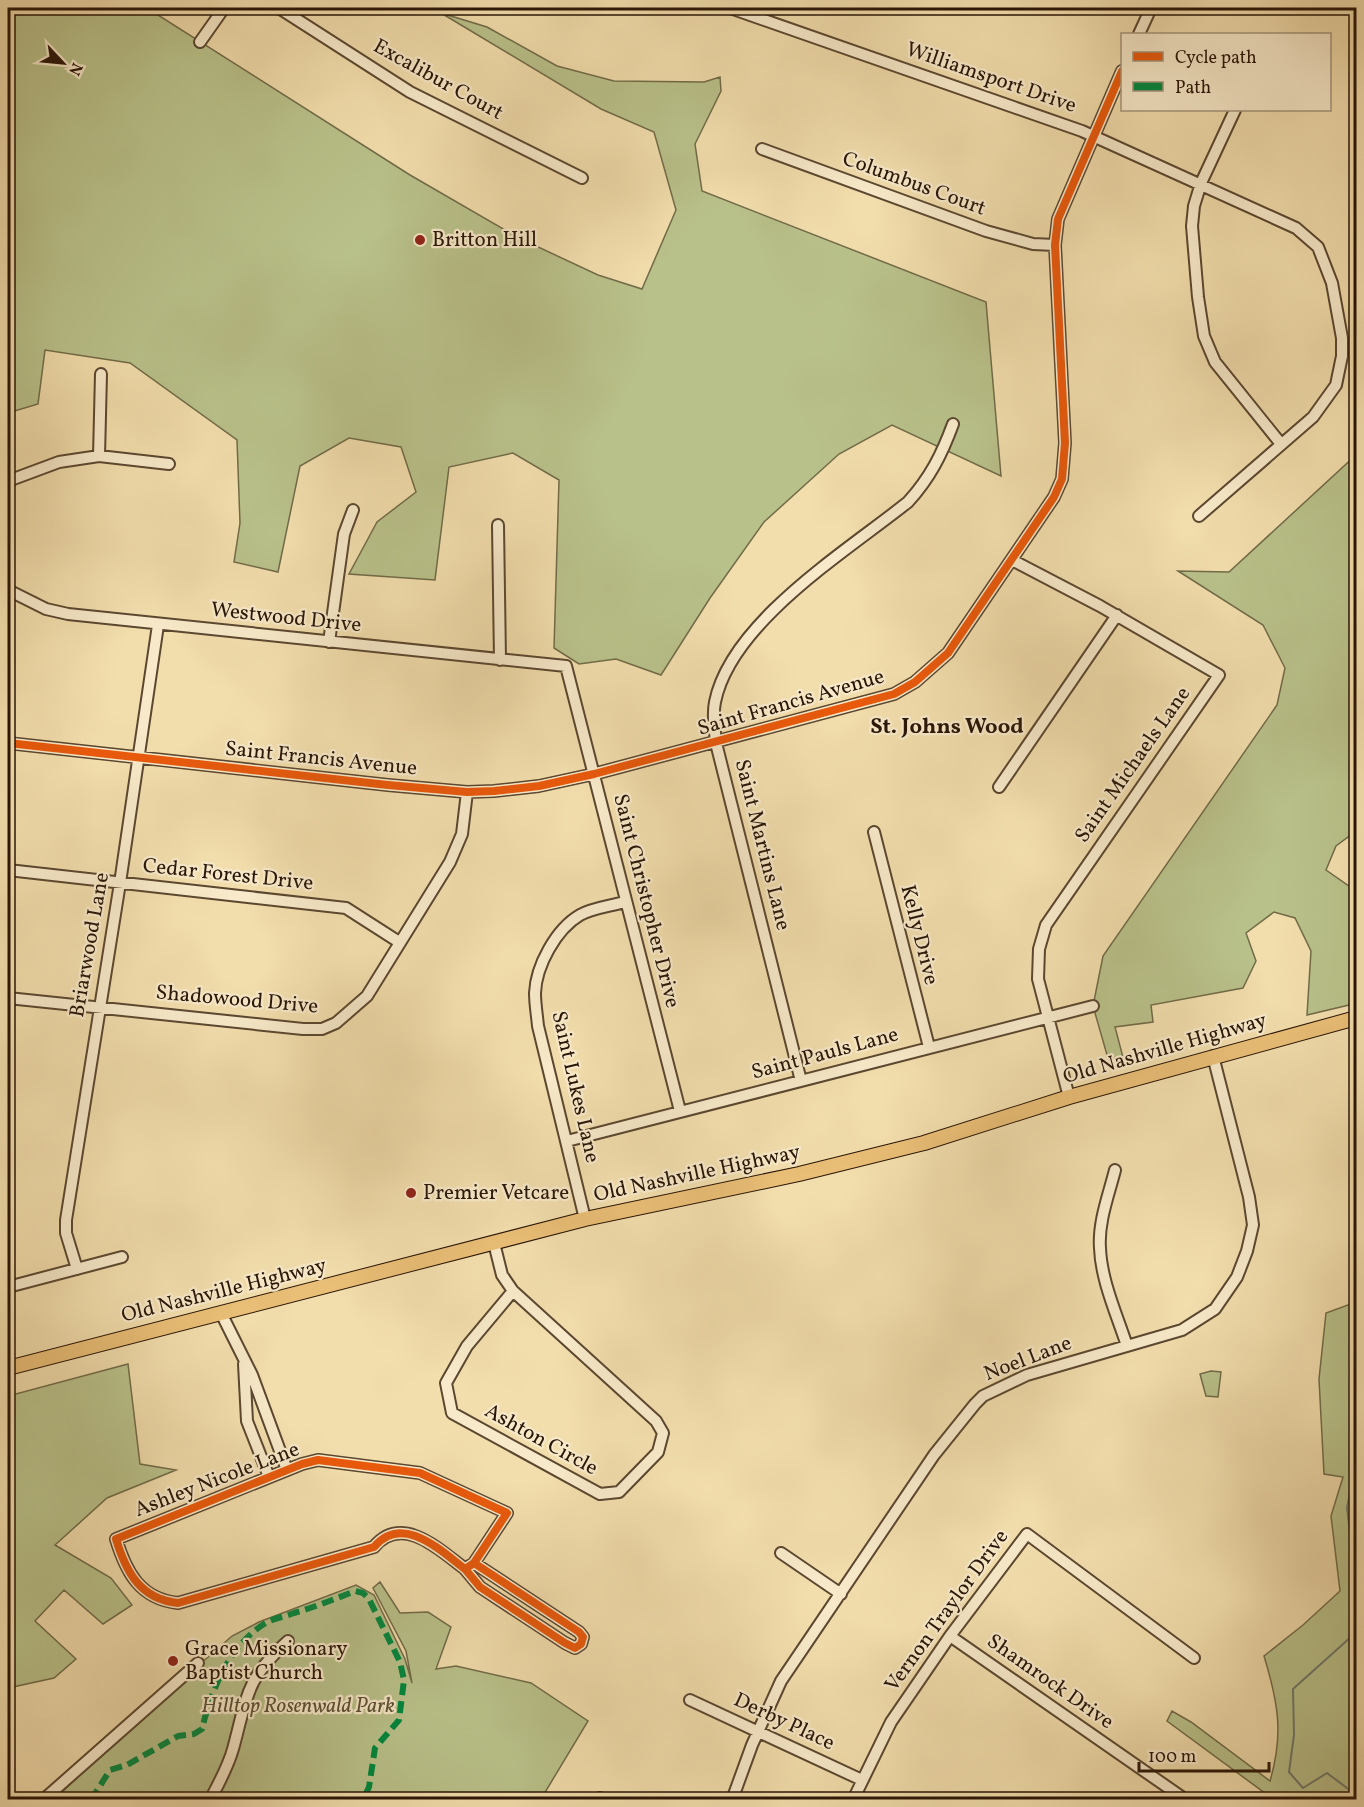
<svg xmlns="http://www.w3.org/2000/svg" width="1364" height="1807" viewBox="0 0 1364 1807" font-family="Vollkorn,serif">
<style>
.green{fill:#b9c18a;stroke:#716b48;stroke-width:1.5}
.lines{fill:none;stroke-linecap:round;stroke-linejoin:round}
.stream{stroke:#6e796c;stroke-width:2}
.minor-casing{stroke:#5b4730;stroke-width:14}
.major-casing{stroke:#291507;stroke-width:16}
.minor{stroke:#f7e9c9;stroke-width:10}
.major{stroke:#e9be76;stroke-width:14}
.quiet{stroke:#00873e;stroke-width:6;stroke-dasharray:12 6;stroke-linecap:butt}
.cycleway-casing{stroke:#f7e9c9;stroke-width:11}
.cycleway{stroke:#e8590c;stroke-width:8}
.poi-dot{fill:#8f2418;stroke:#f7e9c9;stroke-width:2}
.labels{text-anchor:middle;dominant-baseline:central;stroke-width:4.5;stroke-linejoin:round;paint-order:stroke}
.street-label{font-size:21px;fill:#291507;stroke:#f7e9c9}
.poi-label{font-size:21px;fill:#291507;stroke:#f7e9c9;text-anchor:start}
.park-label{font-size:21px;font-style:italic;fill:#5b5135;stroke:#f7e9c9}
.neighbourhood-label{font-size:22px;font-weight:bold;fill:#291507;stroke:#f7e9c9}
</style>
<rect width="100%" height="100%" fill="#f2ddac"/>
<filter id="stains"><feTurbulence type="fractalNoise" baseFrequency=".00333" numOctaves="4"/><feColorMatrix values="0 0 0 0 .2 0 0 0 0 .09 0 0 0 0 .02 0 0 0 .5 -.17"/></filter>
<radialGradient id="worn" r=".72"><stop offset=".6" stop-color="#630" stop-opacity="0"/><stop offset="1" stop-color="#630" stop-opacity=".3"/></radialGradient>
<!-- green -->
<path class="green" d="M8,8H147L410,175L519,238L598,275L642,289L676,210L654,132L601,109L441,13L487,27L557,66L614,81L704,82L720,77L721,91L695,144L702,191L986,302L1001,476L892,425L839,454L764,522L710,598L661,675L616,659L579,664L554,648L559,480L513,453L449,467L435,580L349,574L377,522L416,492L401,447L349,438L300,466L278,572L234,562L240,523L237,440L130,363L45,350L38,404L8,413Z
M1356,455V831L1336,846L1326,870L1356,891L1354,1000L1349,1005L1307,1015L1311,951L1295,918L1274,912L1246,933L1256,961L1243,988L1151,1005L1153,1022L1115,1027L1125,1065L1114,1068L1109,1062L1093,1006L1103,956L1277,705L1285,668L1263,625L1178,571L1229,572Z
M1356,1302V1799H1273L1167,1721L1172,1711L1191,1722L1270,1781C1284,1734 1278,1702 1264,1656L1303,1625L1340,1591L1331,1516L1343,1477L1324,1474L1319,1379L1326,1313Z
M128,1364L140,1464L176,1470L107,1498L55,1545L111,1578L132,1605L103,1624L64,1590L35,1621L76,1659L54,1678L8,1688V1396Z
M1211,1371L1221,1372L1218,1397L1206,1396L1200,1374Z
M380,1582L400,1613L428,1612L451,1627L436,1669L456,1666L531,1683L588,1721L541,1799L54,1800L126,1729L232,1636L259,1622L356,1585L374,1595L405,1659L412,1683L406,1651L373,1588Z"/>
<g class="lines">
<!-- stream -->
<path class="stream" d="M1356,1346L1351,1375L1350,1432L1356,1463L1347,1508L1356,1583
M1356,1615L1352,1636L1293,1689L1294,1735L1289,1772L1303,1788L1327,1773L1351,1791H1356"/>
<defs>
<path id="minor" d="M279,8L410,92L582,178
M626,8H651
M730,8L1082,131L1296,228L1318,247L1332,283L1342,338V356L1336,385L1313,417L1199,516
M1139,34L1151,8
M200,42L224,8
M1235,110L1201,183L1194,206L1192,226L1198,297L1204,336L1215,362L1281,444
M762,149L986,231L1033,244L1055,245
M99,456L101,374
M8,481L59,462L99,456L169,464
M498,525L500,660
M1012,560L1100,606L1219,675L1046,925L1039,949L1038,979L1069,1097
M8,590L46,609L68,614L566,666L680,1111
M329,642L344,534L353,510
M8,743L388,785L467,792L494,791L539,786L594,774L894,694L915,682L948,653L1054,497L1062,479L1065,443L1055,245L1058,219L1122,71
M999,787L1117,615
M874,832L929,1047
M8,870L346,908L399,942
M8,998L303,1029H322L336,1023L367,996L450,862L462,834L467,792
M801,1081L716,743C715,729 712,716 715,702C731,622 847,551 908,502C930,478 942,454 953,424
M567,1141L1093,1006
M1115,1170C1109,1194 1098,1222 1100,1248C1101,1280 1117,1315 1127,1346
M585,1219L538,1026C537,1015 535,1004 535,993C536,966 556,929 580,915C592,908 611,906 624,902
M494,1243L502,1275L513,1291L656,1421L663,1433L658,1452L619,1492L600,1494L452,1413L446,1383L467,1346L513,1291
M77,1269L66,1233V1220L120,883L158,625
M8,1287L122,1257
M221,1313L252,1375L287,1470
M244,1364L247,1421L269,1477
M781,1553L841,1594
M465,1569L480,1587L565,1643L575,1648L581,1644L583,1637L579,1632L474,1563L507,1513L420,1473L318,1460L302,1464L116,1539C126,1572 140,1599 178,1603L374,1547C402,1513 440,1550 465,1569L474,1563
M950,1636L1186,1800
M690,1700L862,1780
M43,1800L198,1663
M210,1800C219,1783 228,1767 233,1749C247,1698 245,1679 288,1641
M599,1800L600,1798
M732,1800L752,1745L781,1681L934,1455L975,1404L983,1396L1027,1375L1182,1330L1215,1309L1237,1277L1247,1251L1253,1225L1249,1197L1213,1056
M853,1800L891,1722L950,1636L1027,1534L1194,1658"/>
<path id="major" d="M8,1368L585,1219L799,1174L924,1143L1069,1097L1356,1018"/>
</defs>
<!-- minor casing -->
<use href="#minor" class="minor-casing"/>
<!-- major casing -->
<use href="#major" class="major-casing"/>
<!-- minor -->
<use href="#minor" class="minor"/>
<!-- major -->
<use href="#major" class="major"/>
<!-- quiet -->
<path class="quiet" d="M91,1800L110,1770L127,1765L178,1736L194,1734L202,1729C211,1691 229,1646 264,1624C273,1618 284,1617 294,1613C315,1607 335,1599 355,1591L363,1593L369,1599L400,1662L404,1680L399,1720L375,1748L369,1787L363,1800"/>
<defs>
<path id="cycleway" d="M8,743L388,785L467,792L494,791L539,786L594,774L894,694L915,682L948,653L1054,497L1062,479L1065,443L1055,245L1058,219L1122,71
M465,1569L480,1587L565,1643L575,1648L581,1644L583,1637L579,1632L474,1563L507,1513L420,1473L318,1460L302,1464L116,1539C126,1572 140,1599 178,1603L374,1547C402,1513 440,1550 465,1569L474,1563"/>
</defs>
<!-- cycleway casing -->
<use href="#cycleway" class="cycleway-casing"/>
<!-- cycleway -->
<use href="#cycleway" class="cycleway"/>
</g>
<!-- markers -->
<g class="poi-dot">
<circle cx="420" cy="240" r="6"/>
<circle cx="411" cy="1193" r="6"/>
<circle cx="173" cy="1661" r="6"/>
</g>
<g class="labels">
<!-- street labels -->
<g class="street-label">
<text transform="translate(991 78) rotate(19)">Williamsport Drive</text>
<text transform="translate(438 80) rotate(29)">Excalibur Court</text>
<text transform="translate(914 184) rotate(20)">Columbus Court</text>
<text transform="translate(286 618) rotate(6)">Westwood Drive</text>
<text transform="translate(791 703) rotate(-16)">Saint Francis Avenue</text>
<text transform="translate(321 759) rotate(6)">Saint Francis Avenue</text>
<text transform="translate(1133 765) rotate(-55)">Saint Michaels Lane</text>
<text transform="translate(762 845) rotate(76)">Saint Martins Lane</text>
<text transform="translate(228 875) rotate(6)">Cedar Forest Drive</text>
<text transform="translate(646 901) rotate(76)">Saint Christopher Drive</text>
<text transform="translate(919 935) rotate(76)">Kelly Drive</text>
<text transform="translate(90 945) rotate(-80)">Briarwood Lane</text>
<text transform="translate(237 1000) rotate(5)">Shadowood Drive</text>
<text transform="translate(1165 1049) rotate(-16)">Old Nashville Highway</text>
<text transform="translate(825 1054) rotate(-15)">Saint Pauls Lane</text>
<text transform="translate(575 1087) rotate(77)">Saint Lukes Lane</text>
<text transform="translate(697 1174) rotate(-12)">Old Nashville Highway</text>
<text transform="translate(224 1291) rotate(-14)">Old Nashville Highway</text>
<text transform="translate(1028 1359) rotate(-21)">Noel Lane</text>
<text transform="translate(541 1440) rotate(29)">Ashton Circle</text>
<text transform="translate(217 1480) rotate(-21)">Ashley Nicole Lane</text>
<text transform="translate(947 1611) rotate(-54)">Vernon Traylor Drive</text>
<text transform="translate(1050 1682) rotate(35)">Shamrock Drive</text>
<text transform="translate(784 1722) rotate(25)">Derby Place</text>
</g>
<!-- poi labels -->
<g class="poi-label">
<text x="432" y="240">Britton Hill</text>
<text x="423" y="1193">Premier Vetcare</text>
<text x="185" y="1649">Grace Missionary<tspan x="185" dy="24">Baptist Church</tspan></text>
</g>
<!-- park labels -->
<g class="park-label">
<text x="298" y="1706">Hilltop Rosenwald Park</text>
</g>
<!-- neighbourhood labels -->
<g class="neighbourhood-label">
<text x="947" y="727">St. Johns Wood</text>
</g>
</g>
<!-- margin -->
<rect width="1364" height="1807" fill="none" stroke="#f2ddac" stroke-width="30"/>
<rect x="9" y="9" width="1346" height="1789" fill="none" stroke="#291507" stroke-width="3"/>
<rect x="15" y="15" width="1334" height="1777" fill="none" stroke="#291507" stroke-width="1.5"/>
<!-- legend -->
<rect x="1121" y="33" width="210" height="78" fill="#f7e9c9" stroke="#a5947b" stroke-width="1.5"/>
<rect x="1133" y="52" width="30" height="9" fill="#e8590c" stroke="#a5947b" stroke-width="1.5"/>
<text x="1175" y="63" font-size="18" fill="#291507">Cycle path</text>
<rect x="1133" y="82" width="30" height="9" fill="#00873e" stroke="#a5947b" stroke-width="1.5"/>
<text x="1175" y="93" font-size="18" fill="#291507">Path</text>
<!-- north arrow -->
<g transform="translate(63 63) rotate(116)" stroke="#f7e9c9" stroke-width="4.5" paint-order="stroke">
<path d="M0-4.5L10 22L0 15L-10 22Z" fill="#291507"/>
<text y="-9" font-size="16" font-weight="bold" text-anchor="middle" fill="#291507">N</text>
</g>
<!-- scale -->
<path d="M1139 1762v9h130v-9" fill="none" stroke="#291507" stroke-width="3"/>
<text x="1148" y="1762" font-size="18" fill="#291507" stroke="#f7e9c9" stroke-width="4.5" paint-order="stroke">100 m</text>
<rect width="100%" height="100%" filter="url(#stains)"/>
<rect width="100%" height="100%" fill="url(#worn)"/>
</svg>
